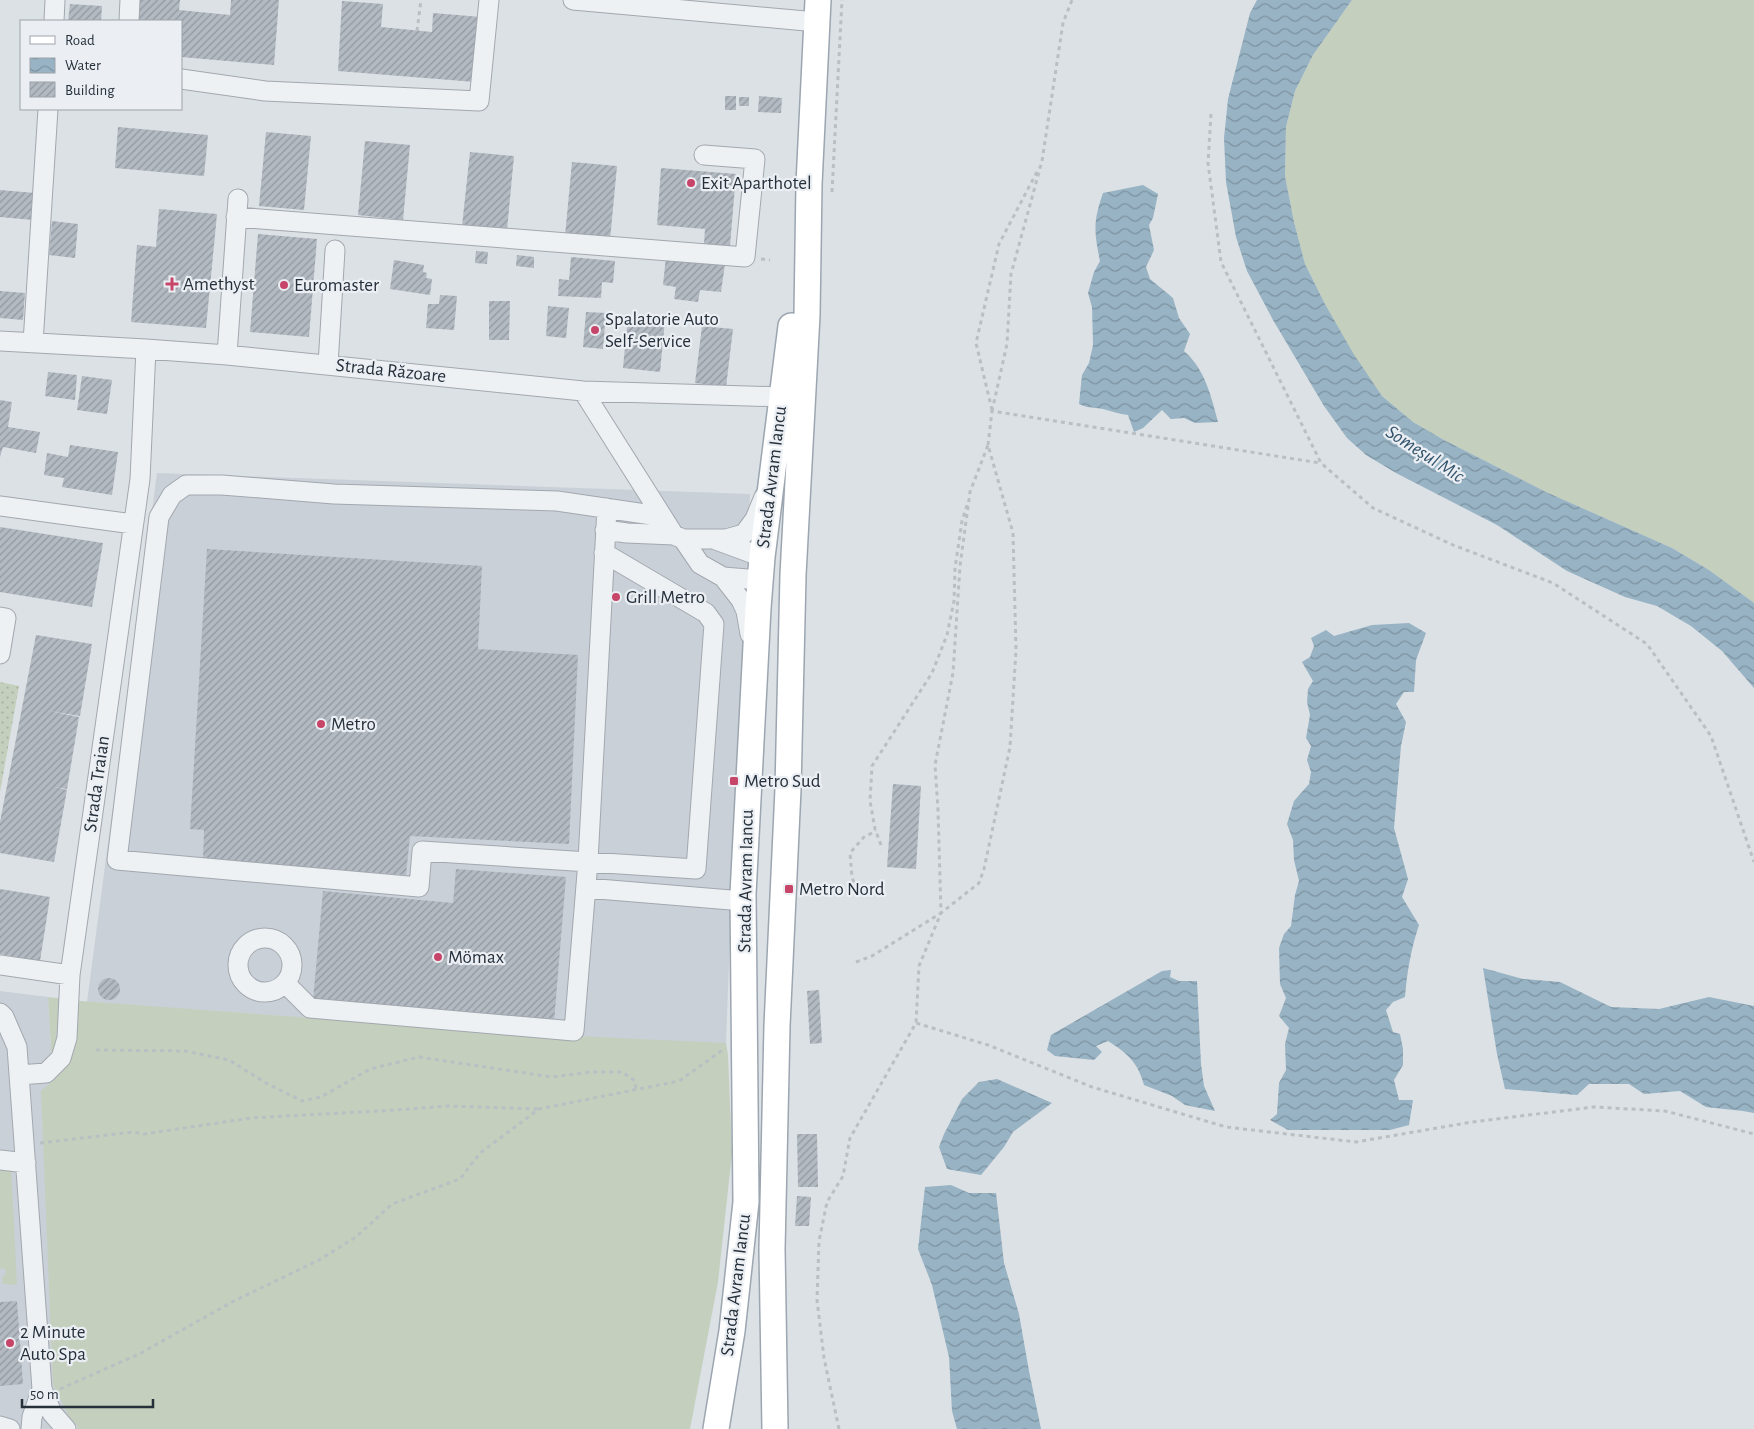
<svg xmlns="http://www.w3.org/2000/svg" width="1754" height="1429" viewBox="0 0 1754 1429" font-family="'Alegreya Sans',sans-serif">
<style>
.built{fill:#cad0d7}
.grass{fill:#c4cfbd}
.park{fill:url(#park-dots)}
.water{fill:url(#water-waves)}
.building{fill:url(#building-hatch)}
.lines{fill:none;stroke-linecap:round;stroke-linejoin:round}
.minor-casing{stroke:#a2a8af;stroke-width:21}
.major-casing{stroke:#9ca6b0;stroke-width:28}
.path{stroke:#babfc4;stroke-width:3;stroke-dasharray:4 4;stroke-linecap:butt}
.minor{stroke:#eef1f4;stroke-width:19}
.major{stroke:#fff;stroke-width:25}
.poi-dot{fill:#c64568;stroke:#ebeff3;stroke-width:2}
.labels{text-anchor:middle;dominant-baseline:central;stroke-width:4.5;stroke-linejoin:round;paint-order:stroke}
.poi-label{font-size:19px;fill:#26303b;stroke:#ebeff3;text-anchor:start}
.street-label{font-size:19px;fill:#26303b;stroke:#ebeff3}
.water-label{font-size:20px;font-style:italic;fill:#33536c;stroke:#ebeff3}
</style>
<defs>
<pattern id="park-dots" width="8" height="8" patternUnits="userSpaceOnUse" patternTransform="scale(1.25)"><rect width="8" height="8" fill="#c4cfbd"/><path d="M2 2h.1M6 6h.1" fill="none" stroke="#a8b2a3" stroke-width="1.8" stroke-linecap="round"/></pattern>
<pattern id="water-waves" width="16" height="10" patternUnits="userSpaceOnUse" patternTransform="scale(1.25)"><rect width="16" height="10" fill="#98b3c4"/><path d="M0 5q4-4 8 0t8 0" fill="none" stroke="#7c92a0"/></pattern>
<pattern id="building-hatch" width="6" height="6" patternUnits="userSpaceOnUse" patternTransform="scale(1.25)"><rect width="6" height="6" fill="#b3bac2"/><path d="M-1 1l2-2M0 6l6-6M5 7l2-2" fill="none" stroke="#91989f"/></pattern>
</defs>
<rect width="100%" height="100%" fill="#dce1e5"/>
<!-- built -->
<path class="built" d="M157,473L750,494L732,882L726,1043L701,1046L87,1002Z
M0,991L48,997L73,1412L78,1429H0Z"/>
<!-- grass -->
<path class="grass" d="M1352,0H1754V603L1709,570L1672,548L1546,492L1444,440L1413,422L1382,396L1352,353L1325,304L1305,264L1294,222L1285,176L1286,127L1295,91L1313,55Z
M48,997L81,1001L530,1034L726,1043L728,1055L732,1153L718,1282L690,1429H78L76,1424L69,1417L53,1384L41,1091L53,1081Z
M0,1164L11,1168L17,1285L3,1284L2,1277L6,1274L5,1269L0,1268Z"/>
<!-- park -->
<path class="park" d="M0,682L19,686L0,792Z"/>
<!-- water -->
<path class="water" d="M1257,0H1352L1313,55L1295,91L1286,127L1285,176L1294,222L1305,264L1325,304L1353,353L1382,396L1413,422L1444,440L1546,492L1672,548L1709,570L1750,600L1754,603V688L1722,651L1691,626L1657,606L1625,597L1567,571L1497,525L1396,473L1366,455L1347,438L1324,406L1273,320L1247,271L1236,237L1226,182L1224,138L1228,99L1250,13Z
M1143,185L1158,194L1153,218L1149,225L1154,250L1146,267L1150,279L1173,298L1179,318L1190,334L1184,351C1205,369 1211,396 1218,422L1195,423L1184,418L1171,419L1162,410L1143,428L1134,432L1128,415C1119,414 1112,411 1103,409C1093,407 1089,409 1079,404L1082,375L1089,363L1093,345L1092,307L1088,293L1094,272L1100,261C1094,231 1093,222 1103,193Z
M1409,623L1426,633L1416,660L1414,692H1404L1396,704L1406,722L1401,746L1394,828L1408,879L1402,897L1419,925C1411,949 1407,972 1405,997L1393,1002L1386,1010L1393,1032L1400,1034L1403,1049V1065L1394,1080L1399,1100H1413L1409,1125L1390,1130H1288L1270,1120L1277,1114L1279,1083L1286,1070L1285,1044L1289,1028L1279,1016L1286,998L1280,984L1279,948L1284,934L1291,926L1295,895L1299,881L1294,860L1293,840L1287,824L1294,801L1309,784L1311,772L1307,760L1311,746L1306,738L1310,715L1307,702L1308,689L1313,681L1302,662L1310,657L1314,646L1311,638L1326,630L1334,636L1372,625Z
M1483,968L1523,979L1560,982L1611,1007L1659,1009L1709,997L1754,1006V1113L1743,1111L1706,1107L1680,1091L1644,1094L1629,1084H1589L1577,1095L1505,1089L1497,1054Z
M1171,970L1170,977L1179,981H1197L1201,1064L1204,1086L1215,1111L1185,1105L1172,1096L1144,1085C1138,1062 1127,1053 1108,1041L1096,1046L1102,1052L1094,1060L1055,1056L1047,1050L1051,1035L1162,971Z
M997,1079L1052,1103L1013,1132L1004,1147L981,1175L947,1169L939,1147L944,1134L962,1099L979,1082Z
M951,1185L969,1193H996L1004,1263L1019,1314L1029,1371L1041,1429H957L952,1411L949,1357L932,1285L918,1249L925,1187Z"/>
<!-- building -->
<path class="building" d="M139,0H180L179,10L230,15L231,0H279L274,65L181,57V21H138Z
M342,1L383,4L381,27L432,32L433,13L481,17L475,82L338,71Z
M70,4L102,6L101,21H68Z
M725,96H736V110H725Z
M759,96L782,98L781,113L758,112Z
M739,97H749V106H739Z
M118,127L208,135L204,176L115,168Z
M266,132L311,136L304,210L259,206Z
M365,141L410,145L403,220L358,215Z
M470,152L514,156L507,230L462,226Z
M572,162L617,166L610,240L565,236Z
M661,168L736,174L730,246L704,244L705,229L657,225Z
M0,190L35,193L33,220L0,217Z
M159,209L217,214L206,328L131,322L137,245L156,247Z
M52,221L78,224L75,258L49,255Z
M258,234L317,239L309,337L250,332Z
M476,251L488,252L487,264L475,263Z
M517,255L534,257V268L516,266Z
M666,256L725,264L721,292L700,290L698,302L674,299L676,287L663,285Z
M571,257L615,261L613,283L602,282L601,298L558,296L559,279L569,280Z
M394,260L424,265L423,272L427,273L426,278L432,279L430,295L390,289Z
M0,291L25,293L23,320L0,318Z
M440,295L457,296L454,330L426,328L428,304H439Z
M489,301H510L509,340H489Z
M548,306L569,308L566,338L546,336Z
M586,312L606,313L603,349L583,347Z
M628,316L665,320L660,372L623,368Z
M702,326L733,329L726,387L695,383Z
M48,372L77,375L75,400L45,396Z
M82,376L112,380L107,414L77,410Z
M0,400L12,402L8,427L40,432L36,453L3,447L0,457Z
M70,445L118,452L112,495L62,487L64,478L44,475L47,453L68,457Z
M0,527L103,543L92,607L0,592Z
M207,549L482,566L478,649L578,655L569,844L410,836L406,875L203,861L204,830L190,829Z
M36,635L92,644L80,716L49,711L79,717L67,789L55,787L67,790L54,862L0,853V822Z
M893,784L921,786L916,869L887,867Z
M456,869L566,877L554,1022L313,1000L323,891L453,903Z
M0,889L50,897L40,961L0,954Z
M98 989a11 11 0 1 1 22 0a11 11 0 1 1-22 0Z
M819,990L822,1043L810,1044L807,991Z
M797,1134H817L818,1187H798Z
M797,1196L811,1197L809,1226H795Z
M17,1301L23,1384L0,1386V1302Z"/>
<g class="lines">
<defs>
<path id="minor" d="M573,0L817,22
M54,21L55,0
M129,21L130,0
M181,79L265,91L479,101L489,0
M236,217L745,257L755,159L704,155
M0,341L146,349L227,355L583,391L783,397
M33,343L48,109
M227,355L238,199
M328,365L335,250
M583,391L674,535L683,539H726L744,534L755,519L764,497
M0,506L133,524
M605,530L627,533L674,535
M683,539L700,564L723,577L741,600L746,611L750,634
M716,540L762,557
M604,553L706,613L714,624L696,869L422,851L419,887L117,860L159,517L172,495L186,485H222L334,494L557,501L652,515L674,535
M723,577L760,580
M0,617L6,618L0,654
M586,888L743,901
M238 965a27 27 0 1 1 54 0a27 27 0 1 1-54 0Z
M0,965L70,975
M285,983L310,1008L574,1031L588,861L607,508
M0,1013L4,1017L17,1047L42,1389L32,1417L31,1429
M19,1075L46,1073L61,1058L67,1038L70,975L140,479L146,349
M0,1160L26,1163
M42,1389L52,1413L66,1429
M0,1426L10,1429"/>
<path id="major" d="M716,1429L732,1331L746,1202L743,894L758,608L762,557L791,326
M775,1429L772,1249L777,1026L788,789L793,575L807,315L809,184L818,0"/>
</defs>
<!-- minor casing -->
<use href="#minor" class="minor-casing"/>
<!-- major casing -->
<use href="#major" class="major-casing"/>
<!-- path -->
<path class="path" d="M417,31L421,0
M1211,114L1208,163L1221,262L1321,463L1373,508L1453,545L1553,583L1647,644L1711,736L1754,862
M832,192L842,0
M761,259L770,260
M992,410L976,343L999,244L1039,168
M992,411L1007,344L1011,274L1042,161L1063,23L1072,0
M988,445L992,411L1320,463
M881,845L875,829L870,801L872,766L932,673L947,635L954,601L955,568L962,521L967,505
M865,890L856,889L852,877L850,853L864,837L876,831
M856,962L872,956L941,913L938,810L935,765L953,673L960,566L970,492L988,445L1013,533L1016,650L1010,747L984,869L979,883L941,913L919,966L916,1023
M96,1050L185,1051L229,1060L266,1083L302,1101L321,1097L370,1069L419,1057L552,1077L590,1072H622L635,1081L636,1091
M40,1143L133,1132L144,1134L251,1118L396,1110L448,1106L539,1109
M60,1389L141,1353L232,1302L319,1260L356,1237L392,1204L460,1179L480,1153L539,1109L679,1081L724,1049
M839,1429L824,1358L817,1300L819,1241L827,1202L843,1176L850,1138L916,1023L988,1045L1092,1087L1226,1127L1356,1142L1472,1122L1594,1107L1665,1111L1754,1134"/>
<!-- minor -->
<use href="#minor" class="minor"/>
<!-- major -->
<use href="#major" class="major"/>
</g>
<!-- markers -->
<g class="poi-dot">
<circle cx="691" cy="183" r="5"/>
<path d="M169.5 276.5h5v5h5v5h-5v5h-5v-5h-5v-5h5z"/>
<circle cx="284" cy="285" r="5"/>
<circle cx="595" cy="330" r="5"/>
<circle cx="616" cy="597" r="5"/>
<circle cx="321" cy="724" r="5"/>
<rect x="729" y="776" width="10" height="10" rx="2.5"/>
<rect x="784" y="884" width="10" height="10" rx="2.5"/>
<circle cx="438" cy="957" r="5"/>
<circle cx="10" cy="1343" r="5"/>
</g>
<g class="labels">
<!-- poi labels -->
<g class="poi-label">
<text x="701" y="183">Exit Aparthotel</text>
<text x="183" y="284">Amethyst</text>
<text x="294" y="285">Euromaster</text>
<text x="605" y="319">Spalatorie Auto<tspan x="605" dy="22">Self-Service</tspan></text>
<text x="626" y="597">Grill Metro</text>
<text x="331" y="724">Metro</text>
<text x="744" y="781">Metro Sud</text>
<text x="799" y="889">Metro Nord</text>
<text x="448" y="957">Mömax</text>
<text x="20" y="1332">2 Minute<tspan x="20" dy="22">Auto Spa</tspan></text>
</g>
<!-- street labels -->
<g class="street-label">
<text transform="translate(391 371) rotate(6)">Strada Răzoare</text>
<text transform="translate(772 477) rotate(-83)">Strada Avram Iancu</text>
<text transform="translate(97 784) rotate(-82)">Strada Traian</text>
<text transform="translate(746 881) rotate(-89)">Strada Avram Iancu</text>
<text transform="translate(736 1285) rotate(-83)">Strada Avram Iancu</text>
</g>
<!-- water labels -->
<g class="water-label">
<text transform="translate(1425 454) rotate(33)">Someșul Mic</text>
</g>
</g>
<!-- legend -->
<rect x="20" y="20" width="162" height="90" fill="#ebeff3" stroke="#9ca3a9"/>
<rect x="30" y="36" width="25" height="8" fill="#ffffff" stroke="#9ca3a9"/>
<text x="65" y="45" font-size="15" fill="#26303b">Road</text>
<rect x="30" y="58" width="25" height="15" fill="url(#water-waves)" stroke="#9ca3a9"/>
<text x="65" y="70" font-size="15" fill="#26303b">Water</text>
<rect x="30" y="82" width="25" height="15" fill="url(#building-hatch)" stroke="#9ca3a9"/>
<text x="65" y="95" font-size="15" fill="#26303b">Building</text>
<!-- scale -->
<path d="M22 1399v8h131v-8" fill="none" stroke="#26303b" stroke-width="2.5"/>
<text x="30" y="1399" font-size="15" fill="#26303b" stroke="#ebeff3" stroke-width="4" paint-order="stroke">50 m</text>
</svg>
